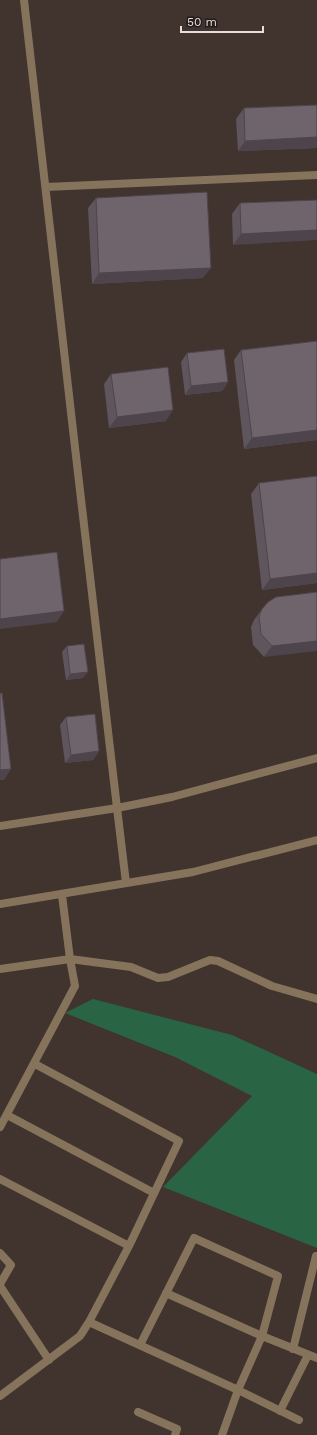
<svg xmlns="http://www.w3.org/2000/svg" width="317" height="1435" viewBox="0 0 317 1435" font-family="'Work Sans',sans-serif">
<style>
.green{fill:#296445}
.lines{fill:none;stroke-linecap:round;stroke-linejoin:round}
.minor{stroke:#86735b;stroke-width:8}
.tertiary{stroke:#86735b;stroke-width:8}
.wall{fill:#5f555d}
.shaded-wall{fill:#4e454c}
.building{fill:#6f636c;stroke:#4e454c}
</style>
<rect width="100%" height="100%" fill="#41332e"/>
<!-- green -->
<path class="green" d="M93,999L232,1035L317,1074V1248L163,1187L252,1096L175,1057L65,1013Z"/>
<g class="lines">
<!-- minor -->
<path class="minor" d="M117,808L126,883
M0,904L193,872L317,840
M0,969L70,959L131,967L158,978L168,977L210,960L218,961L272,986L317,999
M35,1064L179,1141L129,1246L89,1322L238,1390L299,1420
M7,1115L154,1193
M0,1127L75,986L70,959L62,895
M0,1179L129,1246
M0,1253L11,1265L0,1284
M0,1286L49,1360
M166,1293L262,1336L317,1358
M140,1345L194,1238L278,1276L262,1336L238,1390L222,1435
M293,1349L316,1256
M0,1396L80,1336L89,1322
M280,1411L308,1355
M138,1412L177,1429L175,1435"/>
<!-- tertiary -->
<path class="tertiary" d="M24,0C56,269 84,539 117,808
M46,187L317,175
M0,826L117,808L172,797L317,758"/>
</g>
<!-- wall -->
<path class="wall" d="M317,105V148L238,151L236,119L244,108Z
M96,198L203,278L92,284L88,208Z
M317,200L233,245L232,214L240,203Z
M241,350L317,440L244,449L234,360Z
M187,353L228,382L222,391L185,395L181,362Z
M111,374L166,421L109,428L104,384Z
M317,476V583L262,590L251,494L259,483Z
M317,592L264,657L253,645L251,627L254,620L262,609Z
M67,646L83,678L66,680L62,652Z
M66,717L99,751L93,760L65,763L60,725Z"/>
<!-- shaded-wall -->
<path class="shaded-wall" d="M317,137V148L238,151L245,141Z
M317,230V240L233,245L241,234Z
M211,268L203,278L92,284L99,273Z
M228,382L222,391L185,395L191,386Z
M173,410L166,421L109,428L117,417Z
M317,430V440L244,449L252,438Z
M317,573V583L262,590L270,579Z
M64,611L57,622L0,629V619Z
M317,641V651L264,657L272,646Z
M88,672L83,678L66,680L70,674Z
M99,751L93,760L65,763L71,755Z
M11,769L4,780H0V770Z"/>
<!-- building -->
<path class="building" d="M317,105V137L245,141L244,108Z
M207,192L211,268L99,273L96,198Z
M317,200V230L241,234L240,203Z
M317,341V430L252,438L241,350Z
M224,349L228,382L191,386L187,353Z
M168,367L173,410L117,417L111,374Z
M317,476V573L270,579L259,483Z
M57,552L64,611L0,619V559Z
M317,592V641L272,646L261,634L259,616L262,609L268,602L276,597Z
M84,644L88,672L70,674L67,646Z
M0,693H2L11,769L0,770Z
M95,714L99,751L71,755L66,717Z"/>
<!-- scale -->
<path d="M181 26v6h82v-6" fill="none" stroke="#e6deda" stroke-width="2"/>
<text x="187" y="26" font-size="12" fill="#e6deda" stroke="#231d1a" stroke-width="3" paint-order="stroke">50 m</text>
</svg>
